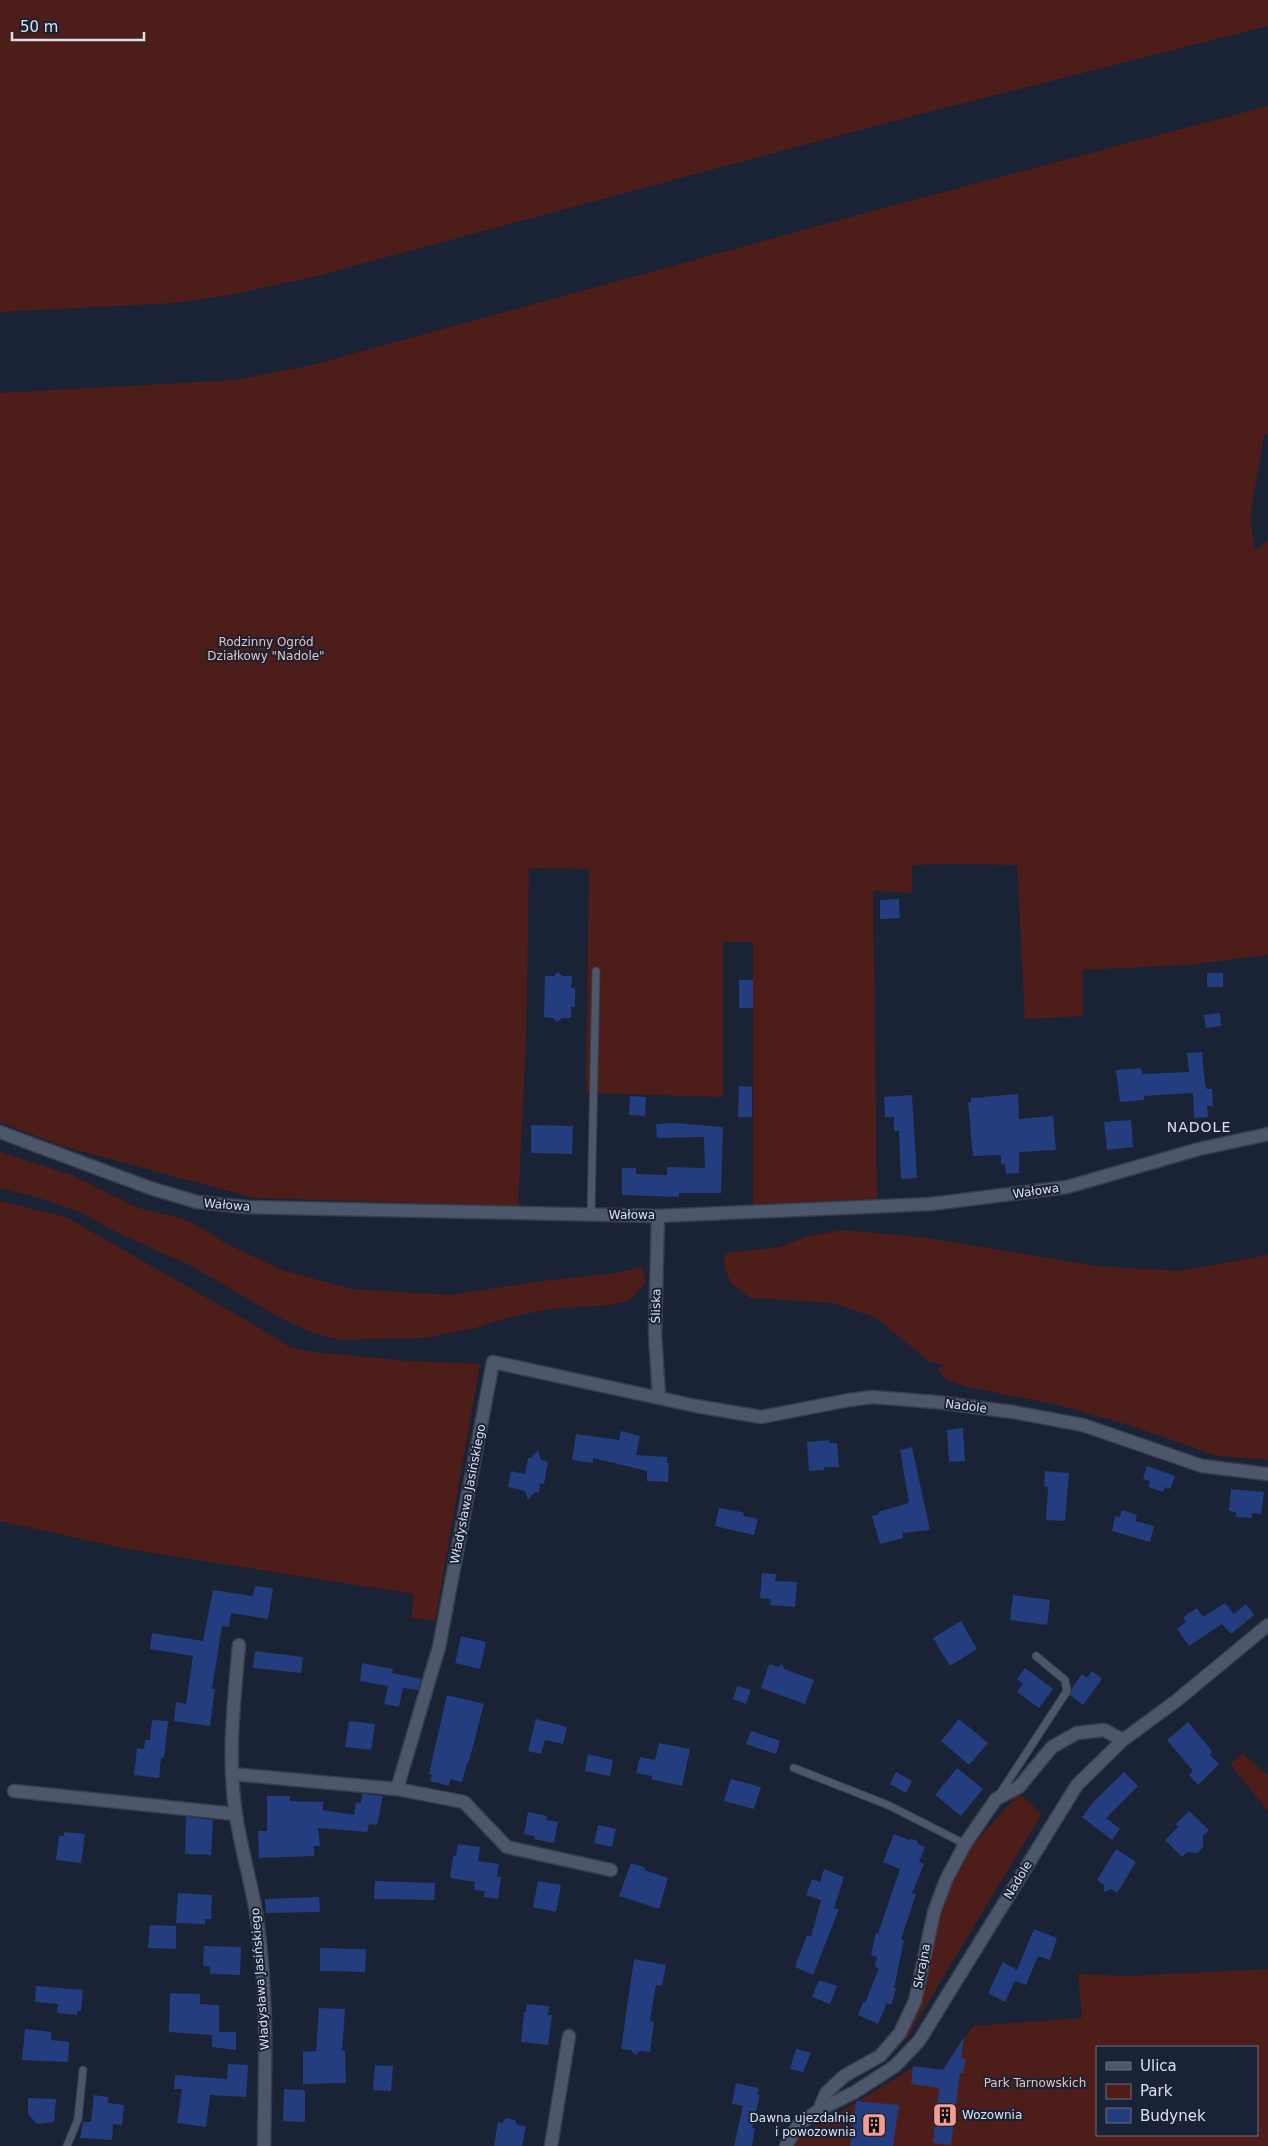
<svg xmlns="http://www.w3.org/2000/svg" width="1268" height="2146" viewBox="0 0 1268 2146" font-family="'DejaVu Sans',sans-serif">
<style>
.green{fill:#4c1d19;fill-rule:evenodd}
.building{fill:#243d7e}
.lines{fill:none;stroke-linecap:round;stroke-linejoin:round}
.lane-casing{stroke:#383e4e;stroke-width:9}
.street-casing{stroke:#383e4e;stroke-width:15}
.lane{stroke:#4d576c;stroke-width:7}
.street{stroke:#4d576c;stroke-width:12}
.labels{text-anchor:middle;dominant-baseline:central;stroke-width:4;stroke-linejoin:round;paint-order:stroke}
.park-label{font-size:12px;fill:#f1c0b9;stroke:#1a2235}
.street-label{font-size:12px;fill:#dbe1ee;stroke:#1a2235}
.poi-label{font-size:12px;fill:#dbe1ee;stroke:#1a2235;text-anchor:start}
.neighbourhood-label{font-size:14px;letter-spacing:1px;fill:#dbe1ee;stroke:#1a2235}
</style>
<rect width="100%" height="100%" fill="#1a2235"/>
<!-- green -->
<path class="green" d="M0,0H1268V26L890,122L309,278L230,295L175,303L0,312Z
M1268,106V434L1264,435L1250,517L1255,550L1268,541V955L1186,965L1082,970L1083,1016L1025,1019L1017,865L948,864L912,865V893L873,891L877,1199L753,1204V942H723V1097L586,1093L589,869L529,868L526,1042L518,1206L254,1198L62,1146L0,1122V393L235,380L312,365L898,204Z
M0,1152L72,1175L138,1208L184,1219L204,1229L225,1243L282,1270L352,1289L450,1295L534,1282L616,1273L642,1267L646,1282L630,1300L610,1305L551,1309L515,1316L475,1328L425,1338L341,1340L313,1333L284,1320L191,1266L118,1233L81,1213L46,1200L0,1188Z
M0,1201L66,1217L275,1337L289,1347L314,1352L409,1361L480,1364L435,1621L411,1618L414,1594L127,1549L0,1521Z
M843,1230L921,1237L1097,1266L1179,1271L1268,1255V1460L1217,1456L1129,1425L1054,1404L967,1387L945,1379L938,1370L943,1365L928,1361L876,1318L832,1303L750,1298L731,1283L724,1267L725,1253L779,1247L808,1236Z
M1243,1754L1268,1775V1811L1230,1764Z
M1019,1793L1042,1814L922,2012L910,2034L905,2041L904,2039L914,2020L921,1999L937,1926L959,1860Z
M1268,1969V2146H794L796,2138L916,2066L943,2070L973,2026L1082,2018L1078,1974L1127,1976ZM1097,2047H1257V2135H1097Z"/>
<!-- building -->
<path class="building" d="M899,899L900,918L880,919V900Z
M558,972L563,976H572L571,988H575V1007H571V1018H562L557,1022L553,1018L544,1017L545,976H554Z
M1207,973H1223V987H1207Z
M739,980H753V1008H739Z
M1220,1013L1221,1026L1206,1028L1204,1015Z
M1202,1052L1205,1084L1207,1089H1212L1213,1106H1207L1208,1117L1194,1118L1193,1093L1144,1096V1100L1120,1102L1116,1070L1141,1068L1142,1074L1189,1072L1187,1053Z
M739,1086L752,1087V1117H738Z
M1018,1094L1019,1119L1053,1116L1056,1150L1019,1152V1173L1006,1174L1005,1164H1001V1155L973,1156L968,1103L971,1102V1098Z
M912,1095L917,1178L901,1179L899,1131H894V1117H885L884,1097Z
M630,1096L646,1097L645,1116L629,1115Z
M1131,1120L1133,1147L1107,1150L1104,1122Z
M675,1123L723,1127L721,1193H679V1197L622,1195V1168H636V1174L667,1175V1167L705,1168L704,1137L657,1138L656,1124Z
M531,1125L573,1126L572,1154L531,1153Z
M963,1428L965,1461L949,1462L947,1430Z
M621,1431L640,1436L636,1455L667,1457V1463H669L668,1482L647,1481V1471L593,1458V1463L572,1460L576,1434L619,1440Z
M829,1440V1443H837L839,1467H824V1470L809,1471L807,1442Z
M912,1447L930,1530L902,1533L903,1538L880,1544L872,1516L879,1514L878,1512L909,1503L900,1450Z
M538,1450L541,1460L548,1462L544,1484L540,1483L539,1493L535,1492L528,1500L525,1491L508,1487L511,1471L525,1474L528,1458H531Z
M1147,1466L1175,1476L1170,1489L1165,1487L1163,1492L1148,1487L1150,1481L1143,1479Z
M1045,1471L1069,1473L1065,1521L1046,1520L1048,1487L1044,1486Z
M1231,1489L1264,1492L1261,1514L1252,1513V1518L1236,1517V1512L1229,1511Z
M719,1508L736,1511L744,1513L743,1516L758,1519L754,1535L715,1526Z
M1122,1510L1137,1515L1135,1521L1154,1526L1150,1542L1112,1531L1115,1516L1120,1517Z
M762,1573L776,1574L775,1581L797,1582L795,1607L770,1605L771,1599L760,1598Z
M255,1586L273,1588L268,1619L231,1613L229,1627L222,1626L212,1689H215L210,1726L174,1721L176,1702L186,1704L193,1656L150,1649L152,1633L203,1641L213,1590L253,1596Z
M1013,1595L1050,1600L1047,1625L1010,1620Z
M1225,1603L1234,1614L1246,1604L1254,1615L1231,1634L1222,1624L1189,1646L1177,1629L1186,1622L1183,1617L1197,1608L1203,1617Z
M961,1621L977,1649L950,1666L933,1638Z
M461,1636L486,1642L480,1669L455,1663Z
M255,1651L303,1657L301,1673L253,1668Z
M362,1663L393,1669L392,1673L421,1679L418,1690L403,1688L399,1707L384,1704L388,1686L360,1681Z
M769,1664L778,1667L782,1664L784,1669L814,1680L805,1704L761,1688Z
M1025,1668L1053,1689L1039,1708L1017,1692L1023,1684L1017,1679Z
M1092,1671L1102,1679L1083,1705L1070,1695L1072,1688L1082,1674L1087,1678Z
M737,1686L751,1690L746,1704L733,1699Z
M447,1695L484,1704L469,1761H468L462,1782L450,1779L449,1786L430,1781L432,1775L429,1774Z
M536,1719L567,1727L563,1744L545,1740L541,1754L528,1751Z
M959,1719L988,1743L969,1765L941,1741Z
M152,1720L168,1721L164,1758H161L159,1778L134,1775L137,1748L144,1749L145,1740H150Z
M349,1721L375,1724L371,1750L345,1747Z
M1188,1722L1212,1751L1210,1755L1219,1764L1198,1785L1189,1775L1193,1771L1167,1740Z
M751,1731L780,1741L776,1754L746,1744Z
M659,1743L690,1749L682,1786L651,1779L652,1776L636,1773L640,1757L655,1760Z
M588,1754L613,1760L610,1776L585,1771Z
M957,1768L983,1789L961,1816L935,1795Z
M896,1772L912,1781L906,1793L890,1784Z
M1124,1772L1138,1786L1106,1818L1120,1829L1112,1840L1082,1817L1095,1800Z
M731,1779L761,1787L754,1809L724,1801Z
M362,1794L383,1796L377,1825L369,1824L367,1832L318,1828L320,1846H314V1856L259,1858L258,1831H267V1796H290V1801L323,1802V1810L354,1815L356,1802L361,1803Z
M1189,1811L1209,1830L1203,1836V1847L1198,1853L1187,1852L1182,1857L1165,1840L1178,1827L1176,1824Z
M528,1812L547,1816L546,1820L558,1822L554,1843L534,1839L535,1836L524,1834Z
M186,1817L213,1820L211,1855L185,1854Z
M598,1825L616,1829L612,1847L594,1843Z
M64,1832L85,1834L81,1863L56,1860L59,1836H64Z
M894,1834L909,1840L912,1839L917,1841L918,1844L925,1847L919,1862L924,1864L912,1893L916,1894L901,1939L904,1940L894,1988L896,1989L891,2005L887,2003L878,2024L858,2015L863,2002L865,2003L879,1968L875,1967L877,1957L871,1955L876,1933L878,1934L900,1869L883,1862Z
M458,1844L480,1847L478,1861L499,1864L497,1877H501L498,1899L484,1897L485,1891L474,1890L475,1882L450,1878L453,1856H456Z
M1116,1849L1136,1862L1117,1893L1111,1889L1104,1892V1885L1097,1880Z
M631,1863L646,1868L644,1870L668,1878L659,1909L619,1896Z
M824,1869L844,1877L834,1908L839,1909L813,1975L795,1967L807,1935L811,1937L821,1900L806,1895L812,1879L820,1882Z
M375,1881L435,1883L434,1900L374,1899Z
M538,1881L561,1885L556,1912L533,1907Z
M178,1893L212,1895L211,1919H205V1924L176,1923Z
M319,1897L320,1912L266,1913L265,1899Z
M150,1925L176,1926V1949L148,1948Z
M1034,1929L1057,1938L1050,1960L1038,1956L1026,1985L1015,1981L1005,2002L988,1993L1003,1962L1017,1970Z
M204,1946L241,1947L240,1975L210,1974V1966H203Z
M320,1948L366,1949L365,1972L320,1971Z
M634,1959L666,1965L662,1986L656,1985L650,2021L654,2022L650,2052L640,2051L635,2055L631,2050L621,2049Z
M819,1980L837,1986L830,2004L812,1997Z
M36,1986L83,1990L81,2011H77V2015L57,2013L58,2004L35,2002Z
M170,1993L200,1994V2004L219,2005V2032H236V2050L212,2047V2035L169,2032Z
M527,2004L549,2006L548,2015H552L548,2045L521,2042L524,2012H526Z
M319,2008L345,2009L342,2051L345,2050L346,2083L303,2084V2052L316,2051Z
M25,2029L51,2032V2040L69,2042L68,2062L22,2060Z
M964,2037L961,2058L966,2059L963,2073H960L951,2145L933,2143L939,2088L911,2084L913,2066L943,2070Z
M796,2049L811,2053L803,2072L790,2069Z
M228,2064L248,2065L246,2097L210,2095L206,2127L177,2123L182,2089H174L175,2075L227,2079Z
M375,2065L393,2066L391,2091L373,2090Z
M736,2083L759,2088L757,2094L760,2095L752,2128H755L752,2146H734L743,2106L732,2104Z
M284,2089L305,2090V2122L283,2121Z
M94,2095L108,2097V2103L124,2105L122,2125L113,2124L112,2140L80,2138L83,2122H91Z
M28,2098L56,2099L54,2122L37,2124L28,2114Z
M856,2101L899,2105L893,2146H850Z
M506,2118L515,2120L517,2125L526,2126L522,2146H494L498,2122L502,2123Z"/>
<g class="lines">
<defs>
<path id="lane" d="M591,1215L596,971
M794,1768L888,1805L965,1844
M999,1795L1067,1691L1065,1680L1036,1656
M67,2146L78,2119L83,2070"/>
<path id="street" d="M0,1132L150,1188L197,1202L246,1207L658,1216L931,1204L1067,1187L1199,1149L1268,1134
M658,1216L655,1334L659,1396
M239,1645C234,1701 227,1759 236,1815C241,1850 252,1884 257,1919C268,1994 265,2071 264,2146
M232,1774L397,1789L464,1802L507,1847L611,1870
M397,1789L439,1647L493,1362L696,1406L761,1417L849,1400L872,1397L936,1402L1013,1412L1083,1425L1202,1466L1268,1474
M14,1791L235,1814
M819,2110L826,2093L844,2076L880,2056L900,2033L915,2001L934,1912L946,1880L965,1844L996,1799L1019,1787L1052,1747L1077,1733L1104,1730L1123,1740
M551,2146L569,2036
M786,2146L798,2125L819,2110L855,2092L895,2066L919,2041L1077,1785L1123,1740L1176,1701L1268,1625"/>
</defs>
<!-- lane casing -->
<use href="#lane" class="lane-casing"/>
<!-- street casing -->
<use href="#street" class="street-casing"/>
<!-- lane -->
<use href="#lane" class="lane"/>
<!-- street -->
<use href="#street" class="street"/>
</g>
<!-- icons -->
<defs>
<symbol id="building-square" viewBox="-11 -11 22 22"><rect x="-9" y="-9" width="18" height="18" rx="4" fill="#f59c92" stroke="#1a2235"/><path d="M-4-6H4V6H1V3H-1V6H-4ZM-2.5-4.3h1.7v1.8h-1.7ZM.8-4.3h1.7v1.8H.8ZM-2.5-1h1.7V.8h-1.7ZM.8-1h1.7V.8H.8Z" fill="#111"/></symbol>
</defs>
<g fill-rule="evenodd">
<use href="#building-square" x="931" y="2101" width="28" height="28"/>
<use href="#building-square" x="860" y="2111" width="28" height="28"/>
</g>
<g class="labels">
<!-- park labels -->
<g class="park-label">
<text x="266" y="642">Rodzinny Ogród<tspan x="266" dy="14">Działkowy "Nadole"</tspan></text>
<text x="1035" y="2083">Park Tarnowskich</text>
</g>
<!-- street labels -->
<g class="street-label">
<text transform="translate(1036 1191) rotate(-8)">Wałowa</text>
<text transform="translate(227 1205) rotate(5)">Wałowa</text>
<text x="632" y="1215">Wałowa</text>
<text transform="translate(656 1306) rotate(-89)">Śliska</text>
<text transform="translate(966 1406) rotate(7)">Nadole</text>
<text transform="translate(468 1494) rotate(-79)">Władysława Jasińskiego</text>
<text transform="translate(1018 1880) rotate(-59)">Nadole</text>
<text transform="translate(922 1966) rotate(-79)">Skrajna</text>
<text transform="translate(260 1979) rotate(-94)">Władysława Jasińskiego</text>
</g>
<!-- poi labels -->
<g class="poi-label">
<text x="962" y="2115">Wozownia</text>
<text x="856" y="2118" text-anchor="end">Dawna ujezdalnia<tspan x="856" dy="14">i powozownia</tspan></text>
</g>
<!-- neighbourhood labels -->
<g class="neighbourhood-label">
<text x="1199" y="1127">NADOLE</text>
</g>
</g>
<!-- legend -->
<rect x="1096" y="2046" width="162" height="90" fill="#1a2235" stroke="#676e7f"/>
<rect x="1106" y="2062" width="25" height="8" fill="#4d576c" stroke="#676e7f"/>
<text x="1140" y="2071" font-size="15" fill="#dbe1ee">Ulica</text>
<rect x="1106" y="2084" width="25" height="15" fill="#4c1d19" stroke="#676e7f"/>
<text x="1140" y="2096" font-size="15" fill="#dbe1ee">Park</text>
<rect x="1106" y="2108" width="25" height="15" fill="#243d7e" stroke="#676e7f"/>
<text x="1140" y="2121" font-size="15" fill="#dbe1ee">Budynek</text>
<!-- scale -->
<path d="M12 32v8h132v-8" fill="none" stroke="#dbe1ee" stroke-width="2.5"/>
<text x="20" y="32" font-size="15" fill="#dbe1ee" stroke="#1a2235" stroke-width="4" paint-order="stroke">50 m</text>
</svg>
